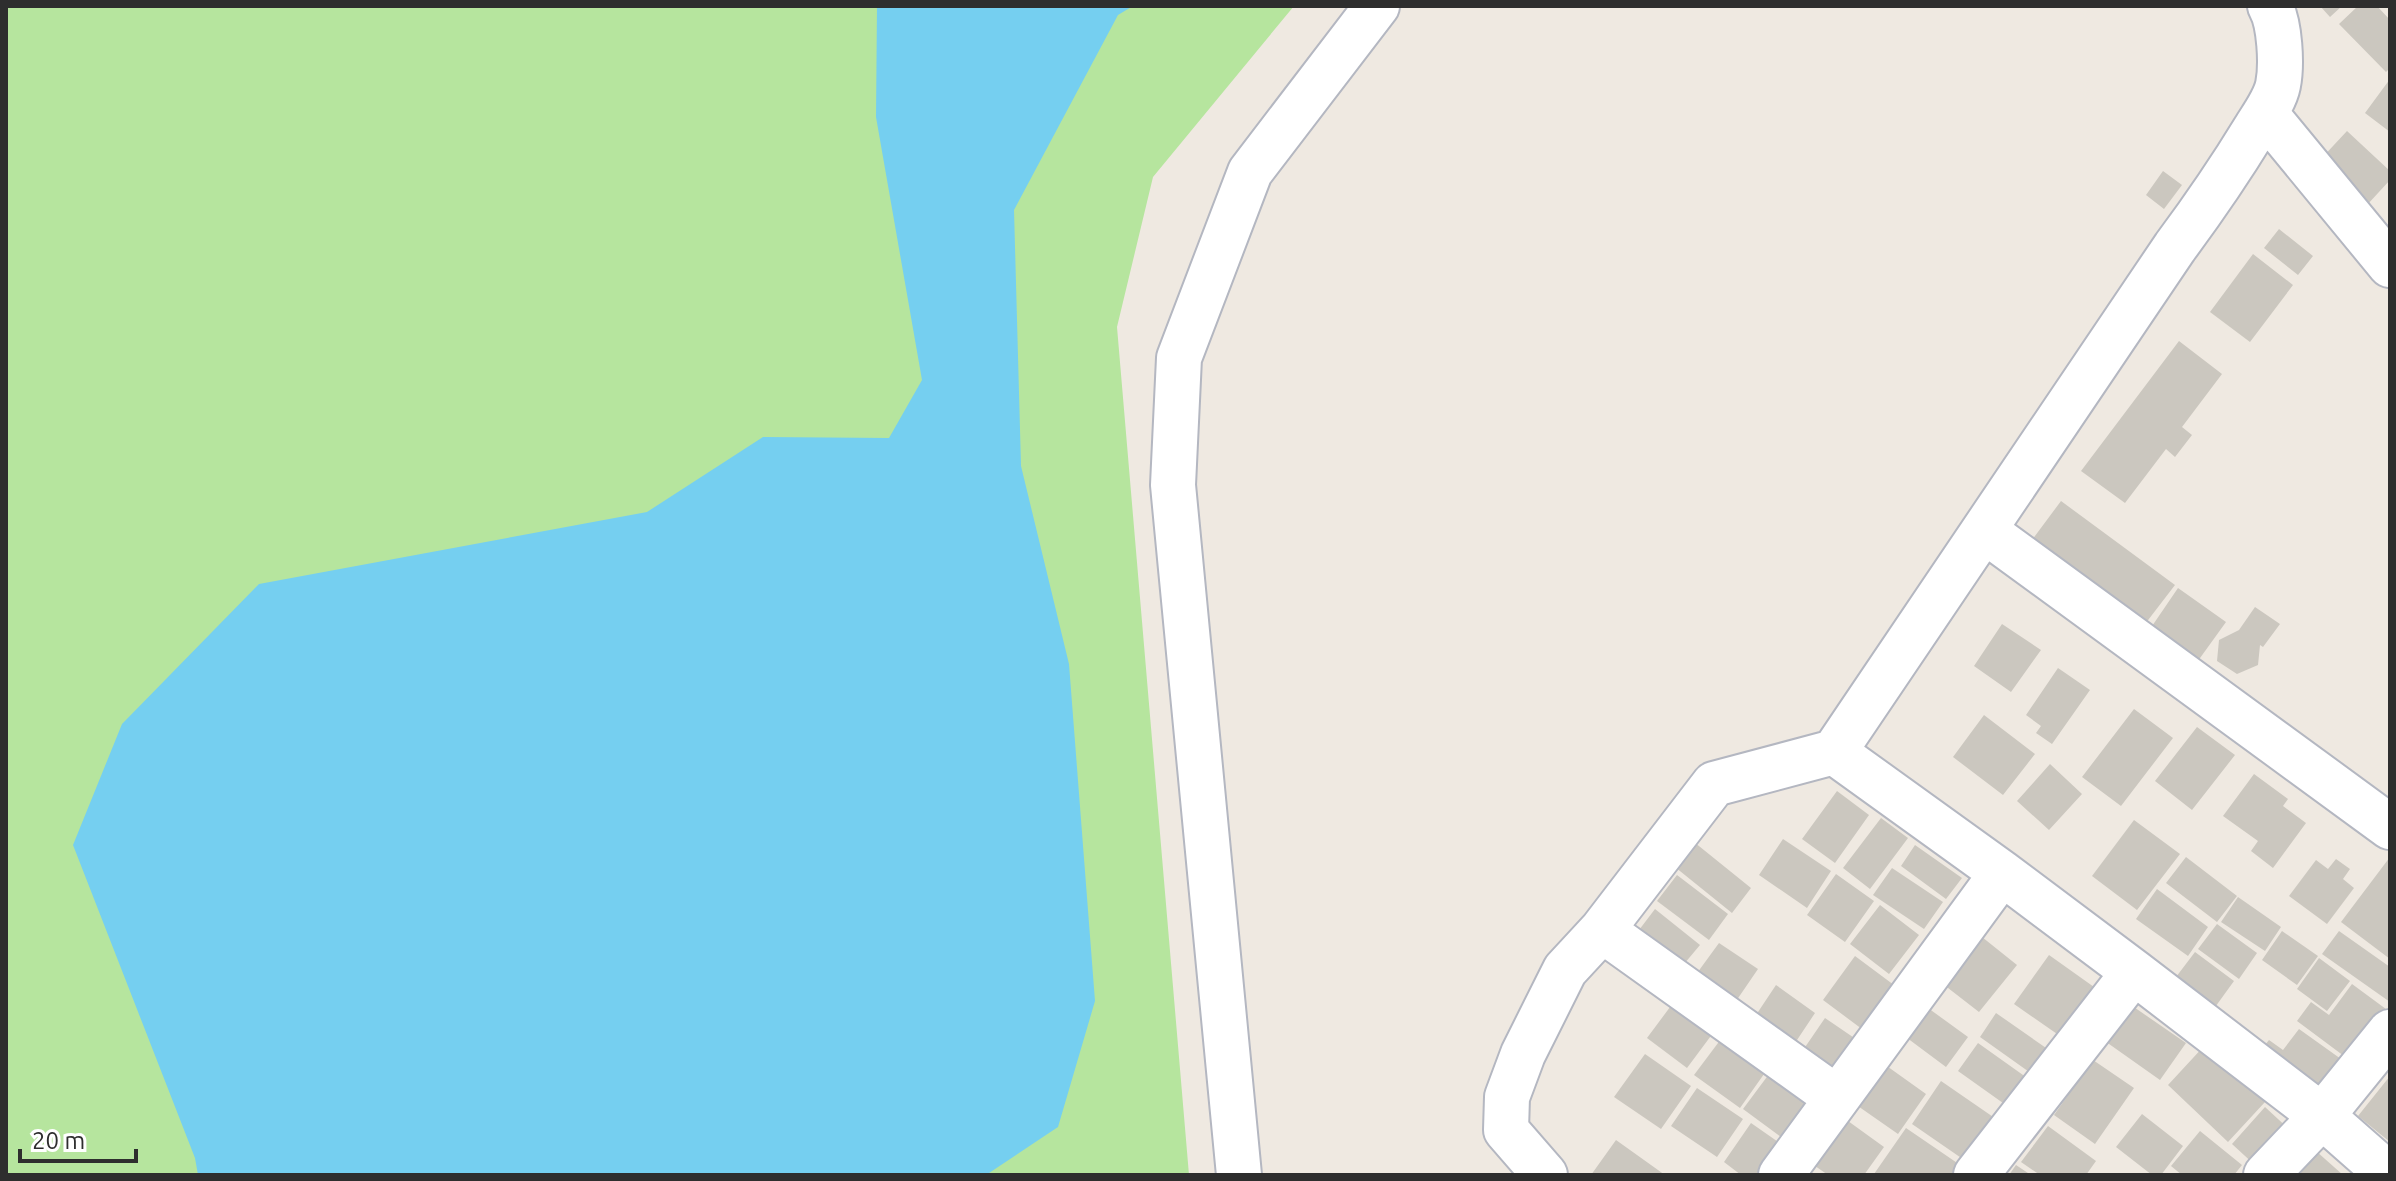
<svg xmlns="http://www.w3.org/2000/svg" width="2396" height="1181" viewBox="0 0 2396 1181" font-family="Ubuntu,sans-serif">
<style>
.green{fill:#b6e59e}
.water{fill:#75cff0}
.building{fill:#cbc7bf}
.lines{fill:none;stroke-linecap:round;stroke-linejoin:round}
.minor-casing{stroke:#b4b7c1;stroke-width:48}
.minor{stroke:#fff;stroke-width:44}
</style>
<rect width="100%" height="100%" fill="#efe9e1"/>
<!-- green -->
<path class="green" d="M6,6H1294L1153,177L1117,327L1189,1175H6Z"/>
<!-- water -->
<path class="water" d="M877,6H1133L1118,15L1014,210L1021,466L1069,664L1095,1001L1058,1127L986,1175H198L195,1158L73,845L122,724L259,584L647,512L763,437L889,438L922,380L876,117Z"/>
<!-- building -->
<path class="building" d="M2320,6H2342L2330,17Z
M2358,6H2377L2390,20V68L2386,72L2339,24Z
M2390,79V132L2365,113Z
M2347,131L2390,171V180L2367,205L2319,161Z
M2163,171L2182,185L2164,209L2146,195Z
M2279,229L2313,256L2298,275L2264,248Z
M2253,254L2293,285L2250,342L2210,312Z
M2179,341L2222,374L2182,427L2192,435L2175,457L2166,449L2125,503L2081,471Z
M2061,501L2175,585L2142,628L2029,544Z
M2178,588L2226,622L2195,665L2148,632Z
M2255,607L2280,624L2263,647L2260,645L2258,665L2237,674L2217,661L2219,640L2239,630Z
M2002,624L2041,650L2011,692L1974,666Z
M2058,668L2090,690L2052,744L2036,733L2041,726L2026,715Z
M2134,709L2173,738L2121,806L2082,777Z
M1984,715L2035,754L2003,795L1953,757Z
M2197,727L2235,755L2192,810L2155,781Z
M2050,764L2082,794L2049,830L2017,801Z
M2254,774L2288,799L2283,806L2306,823L2273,868L2251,851L2258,841L2223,816Z
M1837,791L1869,815L1835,863L1802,839Z
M1881,818L1908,838L1870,889L1843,868Z
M2134,820L2180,854L2137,910L2092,876Z
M1689,838L1751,888L1732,913L1670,863Z
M1783,839L1831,871L1807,908L1759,875Z
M1915,845L1962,878L1946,899L1901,866Z
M2186,857L2237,896L2217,922L2166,883Z
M2390,857V959L2341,922Z
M2336,859L2350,869L2343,879L2354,888L2327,924L2289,896L2316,860L2328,869Z
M1892,868L1943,902L1924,929L1873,895Z
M1836,874L1874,901L1845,942L1807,915Z
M1677,875L1728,914L1709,940L1657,901Z
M2157,889L2208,927L2188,956L2136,919Z
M2238,897L2281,927L2265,951L2221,922Z
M1880,905L1919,935L1889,974L1850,944Z
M1655,909L1700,945L1679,970L1636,934Z
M2217,924L2257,953L2239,979L2198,949Z
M2282,931L2318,956L2297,985L2262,960Z
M2339,931L2390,967V1002L2322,954Z
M1977,933L2017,965L1979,1012L1939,981Z
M1719,943L1758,969L1732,1007L1692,980Z
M2195,952L2234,981L2213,1010L2173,981Z
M2049,955L2094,987L2060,1036L2014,1004Z
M1855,956L1906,994L1874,1038L1823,1000Z
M2319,958L2350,981L2327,1011L2297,989Z
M2352,984L2390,1012L2352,1062L2297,1021L2311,1002L2329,1015Z
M1776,985L1815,1013L1795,1043L1756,1015Z
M1679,995L1719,1025L1687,1068L1647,1038Z
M1917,1000L1968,1037L1946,1067L1895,1029Z
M2128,1003L2186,1043L2160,1080L2102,1039Z
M1996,1013L2049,1050L2032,1074L1980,1037Z
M1825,1018L1866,1046L1840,1084L1799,1056Z
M2299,1029L2341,1059L2315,1096L2257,1055L2269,1040L2283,1050Z
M1724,1035L1769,1067L1740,1108L1694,1075Z
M1978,1043L2030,1080L2010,1108L1958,1071Z
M2205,1045L2265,1102L2228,1142L2168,1085Z
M1645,1054L1691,1086L1661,1129L1614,1097Z
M2093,1060L2134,1088L2095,1144L2054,1115Z
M1884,1064L1926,1094L1898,1134L1855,1104Z
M1775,1066L1818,1097L1785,1140L1743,1109Z
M2390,1076V1142L2358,1116Z
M1941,1081L1999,1121L1970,1164L1912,1124Z
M1697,1088L1743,1119L1717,1157L1671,1126Z
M2265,1107L2291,1131L2257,1167L2232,1144Z
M1830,1108L1884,1147L1864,1175H1828L1798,1154Z
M2142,1114L2183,1146L2161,1175H2152L2116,1147Z
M1751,1123L1797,1155L1783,1175H1741L1724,1162Z
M2048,1126L2096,1161L2086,1175H2040L2021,1162Z
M1906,1128L1966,1169L1962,1175L1874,1174Z
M2200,1131L2242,1165L2234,1175H2182L2171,1166Z
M1616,1140L1665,1175H1591Z
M2316,1151L2343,1175H2295Z
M2016,1165L2031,1175H2009Z"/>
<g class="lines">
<defs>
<path id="minor" d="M2270,6C2280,23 2282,65 2278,85C2275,100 2263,116 2255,129C2230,170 2204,208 2175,247L1834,752L2002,873L2134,972L2322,1116L2389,1175
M2265,113L2390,265
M1985,531L2390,827
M1602,930L1837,1098
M1239,1175L1173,485L1179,358L1250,172L1377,6
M1545,1175L1506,1130L1507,1097L1523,1054L1565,970L1602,930L1714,784L1834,752
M1781,1175L2002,873
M1976,1175L2134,972
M2266,1175L2322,1116L2390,1032"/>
</defs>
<!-- minor casing -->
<use href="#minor" class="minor-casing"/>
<!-- minor -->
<use href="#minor" class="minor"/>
</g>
<!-- border -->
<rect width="2396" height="1181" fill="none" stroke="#2e2e2e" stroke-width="16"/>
<!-- scale -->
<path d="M20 1149v12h116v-12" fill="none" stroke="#2e2e2e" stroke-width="4"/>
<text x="32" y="1149" font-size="24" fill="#2e2e2e" stroke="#ffffff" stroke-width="6" paint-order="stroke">20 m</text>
</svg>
